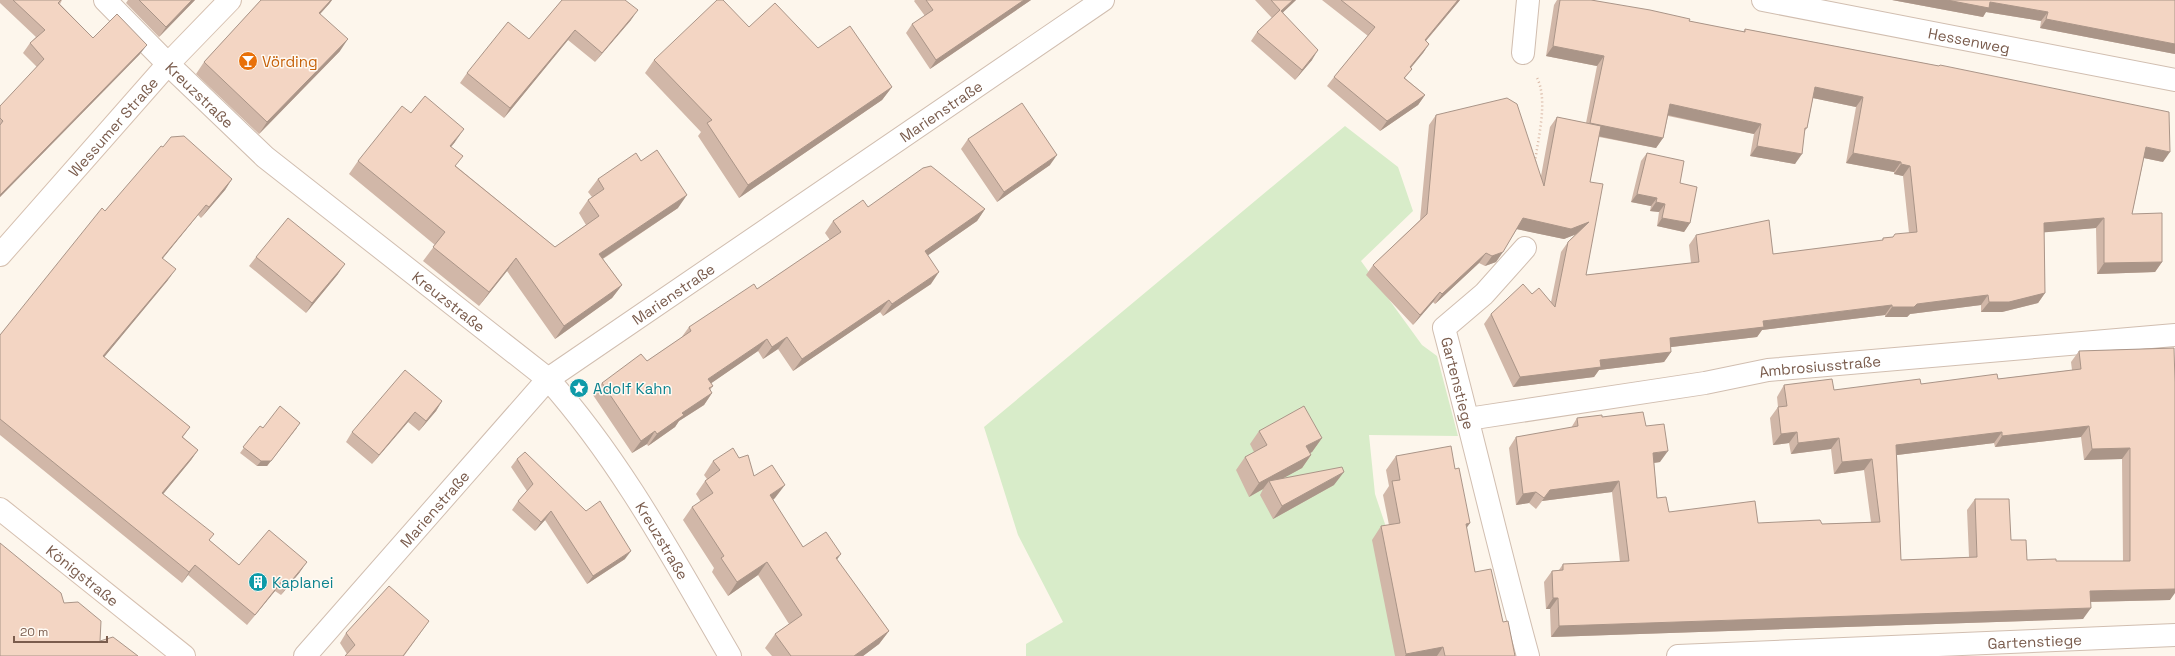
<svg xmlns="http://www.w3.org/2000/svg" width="2175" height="656" viewBox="0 0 2175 656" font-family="'Space Grotesk',sans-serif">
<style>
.green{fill:#d8ecc9}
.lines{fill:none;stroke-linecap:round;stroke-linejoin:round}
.street-casing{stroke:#d1beb0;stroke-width:24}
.secondary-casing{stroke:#d6c0b0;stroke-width:24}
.path{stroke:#d9b8a5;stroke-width:2.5;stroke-dasharray:1 3;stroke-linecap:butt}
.street{stroke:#fff;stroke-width:22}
.secondary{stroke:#fff;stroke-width:22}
.wall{fill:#d1b7a8;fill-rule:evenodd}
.shaded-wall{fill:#aa9588}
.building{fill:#f3d5c3;stroke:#aa9588;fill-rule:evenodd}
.labels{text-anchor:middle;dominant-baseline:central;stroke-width:3;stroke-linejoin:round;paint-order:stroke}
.street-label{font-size:15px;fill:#7a5c4d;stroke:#fffaf3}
.food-label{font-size:15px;fill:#c56008;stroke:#fffaf3;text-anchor:start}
.culture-label{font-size:15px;fill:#0d838f;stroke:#fffaf3;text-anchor:start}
</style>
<rect width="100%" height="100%" fill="#fdf6ec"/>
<!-- green -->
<path class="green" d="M1345,126L1398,167L1413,211L1361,261L1422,345L1437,356L1458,436L1369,435L1375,494L1408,593L1423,656H1026V644L1063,622L1018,535L984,427Z"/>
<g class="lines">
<defs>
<g id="street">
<path id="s1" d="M105,0L168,64L265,157L548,379C622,462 674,560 730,656"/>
<path id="s2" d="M1763,0L2175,80"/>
<path d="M1523,53L1528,0"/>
<path id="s3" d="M1525,248L1484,294L1444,328C1473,437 1498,547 1528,656"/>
<path id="s4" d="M1468,419L1705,383L1768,370L2175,335"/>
<path id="s5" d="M305,656L548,379L1103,0"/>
<path id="s6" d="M1678,656L2175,635"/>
</g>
<g id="secondary">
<path id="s7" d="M0,255L168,64L230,0"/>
<path id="s8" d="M0,509L184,656"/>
</g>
</defs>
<!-- street casing -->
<use href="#street" class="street-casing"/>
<!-- secondary casing -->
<use href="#secondary" class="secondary-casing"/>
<!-- path -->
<path class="path" d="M1535,162C1538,138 1549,98 1536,76"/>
<!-- street -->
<use href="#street" class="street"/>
<!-- secondary -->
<use href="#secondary" class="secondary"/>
</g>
<!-- wall -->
<path class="wall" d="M0,0H62L60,4L93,38L140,54L0,197V106L37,67L23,53L30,43L36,37L0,3Z
M128,0H195L159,37L126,3Z
M261,0H332L329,4L320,14L340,51L259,134L196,74L204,62Z
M562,0L631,20L595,62L568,40L504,118L460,83L467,73L529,39Z
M915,0H1031L930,69L906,33L912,24L925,16L914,1Z
M1255,0H1296L1283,12L1312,60L1295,80L1251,41L1257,32L1272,18Z
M1322,0H1460L1426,41L1429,44L1423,53L1411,68L1412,69L1405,78L1425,95L1418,105L1380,131L1327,86L1334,77L1368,36Z
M1557,0H1591L1689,21L1743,32L1745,29L1939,66L1940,65L2163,162L2144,158L2132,214L2162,262L2155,272L2097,274L2096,228L2044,232L2045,293L2038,303L2002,312H1981V305L1910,314L1907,317H1885V315L1762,330L1757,337L1671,347V352L1664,362L1599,370L1594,377L1513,387L1484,324L1491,314L1532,294L1551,302L1561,252L1568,242L1576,234L1564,239L1517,229L1496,262L1485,266L1479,263L1435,304L1433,302L1413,325L1366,275L1373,265L1420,220L1429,125L1436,115L1541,176L1550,127L1557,117L1586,123L1597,66L1546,56L1554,5ZM1813,98L1856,107L1846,163L1894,172V174L1903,176L1909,233L1893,237L1883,238L1882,241L1773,254L1696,235L1689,245L1691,263L1586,275L1590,182L1599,137L1656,148L1663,138L1668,116L1754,134L1750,156L1795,164L1804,132L1807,128Z
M1892,0H2175V54L2040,28L2041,21L1986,12L1983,17Z
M749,27L818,48L892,87L882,100L739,198L698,136L701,132L645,73L654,60Z
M411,113L455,142L451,147L456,166L555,247L586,225L579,213L588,200L592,197L588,192L598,179L641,161L678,208L603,259L622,285L612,298L555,339L507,271L479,306L423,261L435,245L349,174L358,161Z
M968,139L1050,165L997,202L961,149Z
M163,147L232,179L225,190L201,218L198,215L163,258L168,280L104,357L190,427L183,437L198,450L191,460L163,494L209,540L239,565L300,572L281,595L275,591L247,625L188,575L182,583L0,435V335L105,211Z
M1647,153L1680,183L1690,223L1684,232L1657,226L1659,212L1650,211L1651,206L1631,202L1641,161Z
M868,207L985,209L977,221L928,255L931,284L883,316L880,312L793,371L778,349L763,359L758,351L711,383L713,386L710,390L712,393L704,405L679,421L675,427L648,446L647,444L632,453L593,395L602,383L647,361L681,338L689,327L757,289L830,240L825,233L833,221Z
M256,257L338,274L306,313L249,266Z
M2174,348L2170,600L2090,602L2083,619L1551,637L1550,609H1546L1544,582L1552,571L1559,570L1563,564L1620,562L1612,492L1542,501L1536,509L1529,503L1516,505L1509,448L1516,437L1571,428L1577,418L1602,417L1646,426L1660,462L1654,463L1657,498L1669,512L1758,523L1822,524L1871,522L1864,470L1834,474L1831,449L1791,454L1789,443L1773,445L1770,418L1778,407L1777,397L1784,385L1834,390L1998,379L2072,370L2071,362L2079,351ZM2081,437L2084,460L2122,459L2123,561H2056L2027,560L2011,540L1975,499L1967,510L1969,557L1901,560L1897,455L1994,443L1995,447Z
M442,401L436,411L419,431L408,422L372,464L346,442L352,432Z
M260,426L263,428H297L267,466H257L240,453Z
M1259,431L1322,438L1312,452L1310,453L1311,455L1302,468L1283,478L1334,485L1273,519L1260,495L1263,489L1249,497L1236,470L1245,457L1254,452L1250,444Z
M1396,456L1455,469L1470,523L1466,528L1475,572L1503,622L1515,656H1395L1372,540L1381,526L1389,525L1383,495L1389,486L1386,470Z
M739,458L754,476L775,498L773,500L803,547L837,560L889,631L879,644L863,656H772L765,648L775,634L789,624L758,575L728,596L712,572L714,568L683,520L692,507L701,502L696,494L705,481L707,479L704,475L713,461Z
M517,459L625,559L587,584L545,520L535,531L512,510L518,501L527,491L511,467Z
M429,621L404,656H345L347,654L340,643L346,633Z"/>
<!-- shaded-wall -->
<path class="shaded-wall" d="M192,0H195L159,37L166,27Z
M331,0H332L329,4L311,24L319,13Z
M1024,0H1031L930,69L936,60Z
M1293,0H1296L1275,20L1281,11Z
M1458,0H1460L1418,50L1425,40Z
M1892,0H1947L1990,2L2048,12L2041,21L1986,12L1983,17Z
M638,10L631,20L595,62L602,53Z
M2046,19L2175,44V54L2040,28Z
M575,30L568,40L504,118L510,108Z
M348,39L340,51L259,134L267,122Z
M1429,44L1423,53L1403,77L1410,67Z
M147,45L140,54L0,197V195Z
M1553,46L1604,56L1597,66L1546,56Z
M1318,50L1312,60L1295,80L1302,70Z
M892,87L882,100L739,198L748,185Z
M1815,87L1863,97L1856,107L1808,97Z
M1425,95L1418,105L1380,131L1387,121Z
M1670,104L1761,124L1754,134L1663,114Z
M1590,123L1663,138L1656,148L1583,133Z
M464,129L455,142L441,159L450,146Z
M1757,146L1802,154L1795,164L1750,156Z
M2146,147L2170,152L2163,162L2139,157Z
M1853,153L1901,162L1894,172L1846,163Z
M1057,155L1050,165L997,202L1004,192Z
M1901,164L1910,166L1903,176L1894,174Z
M232,179L225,190L201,218L209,207Z
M1637,194L1657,198L1651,206L1631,202Z
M687,195L678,208L590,267L599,254Z
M1656,202L1665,204L1659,212L1650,211Z
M206,205L198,215L155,268L162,258Z
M985,209L977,221L917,263L925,251Z
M1523,218L1589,222L1582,232L1564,239L1516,229Z
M1662,218L1690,223L1684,232L1657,226Z
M2104,218L2096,228L2037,233L2044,223Z
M1503,252L1496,262L1485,266L1492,256Z
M1486,253L1479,263L1435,304L1442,294Z
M516,258L507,271L479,306L489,292Z
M2162,262L2155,272L2097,274L2104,263Z
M345,264L338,274L306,313L312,303Z
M176,269L168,280L96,367L103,356Z
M939,272L931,284L883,316L892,304Z
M622,285L612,298L555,339L564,326Z
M1440,292L1433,302L1413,325L1420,315Z
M2045,293L2038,303L2002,312H1981L1989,302Z
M1988,295L1981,305L1910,314L1907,317H1885L1892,307Z
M889,300L880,312L793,371L802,359Z
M1892,305L1885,315L1762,330L1757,337L1663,348L1670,338L1763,321Z
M787,337L778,349L763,359L772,347Z
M767,339L758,351L700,391L708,379Z
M1671,352L1664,362L1599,370L1594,377L1513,387L1520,377L1600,360Z
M712,393L704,405L679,421L675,427L648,446L657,434L682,413Z
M442,401L436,411L419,431L426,421Z
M415,412L408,422L372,464L379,455Z
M300,423L267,466H257L261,461Z
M2089,426L2081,437L1995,447L2002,436Z
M655,431L647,444L632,453L641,441Z
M1797,432L1789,443L1773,445L1781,434Z
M2002,432L1994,443L1889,456L1896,445Z
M1322,438L1312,452L1297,460L1306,446Z
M1839,438L1831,449L1791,454L1798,443Z
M2130,448L2122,459L2084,460L2092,449Z
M198,450L191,460L155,504L162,493Z
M1668,451L1660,462L1645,464L1653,453Z
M1311,455L1302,468L1271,485L1269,481L1263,489L1249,497L1259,483Z
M1872,459L1864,470L1834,474L1842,462Z
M1344,472L1334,485L1273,519L1282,506Z
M1619,481L1612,492L1542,501L1536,509L1550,490Z
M785,485L775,498L760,508L770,495Z
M1536,492L1529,503L1516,505L1523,494Z
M551,511L545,520L535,531L541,522Z
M1470,523L1461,536L1466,524Z
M631,551L625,559L587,584L593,576Z
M841,554L831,568L836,558Z
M307,562L300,572L281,595L288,585Z
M767,562L758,575L728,596L737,582Z
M195,565L188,575L182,583L189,572Z
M282,581L275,591L247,625L255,615Z
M2175,589V593L2170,600L2082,602L2090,591Z
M1553,598H1558L1550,609H1546Z
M2091,608L2083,619L1551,637L1559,626Z
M889,631L879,644L863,656H854Z
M1443,647L1437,656H1405L1406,654Z"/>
<!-- building -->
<path class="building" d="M13,0H61L58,3L93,38L117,14L147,45L0,195V125L3,121L0,118V106L44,59L30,43L45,30Z
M139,0H192L166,27Z
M261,0H331L319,13L348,39L267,122L204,62Z
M562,0H625L638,10L602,53L575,30L510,108L467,73L508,22L529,39Z
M717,0H723L749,27L775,3L818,48L850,26L892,87L748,185L707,123L712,120L654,60Z
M926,0H1024L936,60L912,24L933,10Z
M1271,0H1293L1281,11L1318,50L1302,70L1257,32L1280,10Z
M1341,0H1458L1425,40L1429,44L1410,67L1412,69L1404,78L1425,95L1387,121L1334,77L1375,27Z
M1560,0H1591L1650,10L1690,19L1689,21L1745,32V29L1939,66L1940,65L2169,112L2170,152L2146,147L2132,214L2162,213V262L2104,263V218L2044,223L2045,293L2009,302H1989L1988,295L1917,304L1914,307H1892V305L1763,321L1764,327L1670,338L1671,352L1600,360L1601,367L1520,377L1491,314L1523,284L1532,294L1539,288L1555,307L1568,242L1589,222L1571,229L1523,218L1503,252L1492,256L1486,253L1442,294L1440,292L1420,315L1373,265L1427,214L1436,115L1507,98L1517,104L1544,186L1557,117L1601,126L1590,182L1603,184L1586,275L1699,262L1696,235L1769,220L1773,254L1883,240V238L1893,237L1895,234L1917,232L1910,166L1901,164V162L1853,153L1863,97L1815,87L1807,128H1805L1802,154L1757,146L1761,124L1670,104L1663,138L1590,123L1604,56L1553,46Z
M1947,0H2175V44L2046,19L2048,12L1990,2L1989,8Z
M425,96L464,129L450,146L463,156L455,166L555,247L599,216L588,200L604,189L598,179L636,153L641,161L657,150L687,195L599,254L622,285L564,326L516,258L489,292L433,247L445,232L358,161L402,106L411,113Z
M1022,103L1057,155L1004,192L968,139Z
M184,136L232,179L209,207L206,205L162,258L176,269L103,356L190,427L182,437L198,450L162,493L214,534L209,540L239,565L269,530L307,562L288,585L282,581L255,615L195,565L189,572L0,419V335L102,208L105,211L161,146L163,147L171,137Z
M1647,153L1684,161L1680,183L1697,187L1690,223L1662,218L1665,204L1656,202L1657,198L1637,194Z
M931,166L985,209L925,251L939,272L892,304L889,300L802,359L787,337L772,347L767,339L708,379L713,386L709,388L712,393L682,413L684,415L657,434L655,431L641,441L602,383L641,354L647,361L691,331L689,327L754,284L757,289L841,232L833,221L863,200L868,207L923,168Z
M288,218L345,264L312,303L256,257Z
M2174,348L2175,382V589L2090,591L2091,608L1559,626L1558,598H1553L1552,571L1563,570V564L1629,561L1619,481L1550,490L1544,498L1536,492L1523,494L1516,437L1578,426L1577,418L1602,415V417L1643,412L1646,426L1664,424L1668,451L1653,453L1657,498L1666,497L1669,512L1755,501L1758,523L1820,520L1822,524L1880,522L1872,459L1842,462L1839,438L1798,443L1797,432L1781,434L1778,407L1787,406L1784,385L1832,379L1834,390L1920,379L1921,384L1997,374L1998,379L2081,369L2079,351ZM2089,426L2092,449L2130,448V561H2056V559L2027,560L2026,540H2011L2009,499H1975L1977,557L1901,560L1896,445L2002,432V436Z
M405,370L442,401L426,421L415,412L379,455L352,432Z
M280,406L300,423L271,461H261L243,447L260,426L263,428Z
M1304,406L1322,438L1306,446L1311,455L1259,483L1245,457L1267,445L1259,431Z
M1451,446L1455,469L1459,468L1470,523L1466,524L1475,572L1491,569L1503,622L1508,621L1515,656H1445L1443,647L1406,654L1381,526L1400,523L1392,481L1400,480L1396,456Z
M733,448L739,458L748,455L754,476L772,465L785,485L770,495L803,547L826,532L841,554L836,558L889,631L854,656H791L775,634L802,615L767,562L737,582L721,558L724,556L692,507L713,493L705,481L720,470L713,461Z
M525,452L586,511L600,501L631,551L593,576L551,511L541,522L518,501L533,484L517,459Z
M1342,467L1344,472L1282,506L1269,481Z
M0,543L61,593L64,603L78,602L101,621L100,641L113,637L138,656H0Z
M389,586L429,621L403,656H345L355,645L346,633Z"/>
<!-- icons -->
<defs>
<symbol id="bar-disc" viewBox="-11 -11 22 22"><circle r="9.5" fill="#e8710a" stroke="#fffaf3"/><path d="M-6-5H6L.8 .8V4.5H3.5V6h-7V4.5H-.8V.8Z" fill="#fff"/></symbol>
<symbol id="sight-disc" viewBox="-11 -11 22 22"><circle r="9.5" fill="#0f9aa8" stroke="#fffaf3"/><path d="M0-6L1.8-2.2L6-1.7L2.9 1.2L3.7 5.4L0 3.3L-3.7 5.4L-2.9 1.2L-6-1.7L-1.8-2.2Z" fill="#fff"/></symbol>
<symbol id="building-disc" viewBox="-11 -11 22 22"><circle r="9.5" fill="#0f9aa8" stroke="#fffaf3"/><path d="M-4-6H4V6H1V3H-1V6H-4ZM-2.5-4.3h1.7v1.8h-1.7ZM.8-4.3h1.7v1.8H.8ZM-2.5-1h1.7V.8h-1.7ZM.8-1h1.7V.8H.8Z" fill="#fff"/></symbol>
</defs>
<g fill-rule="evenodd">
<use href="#bar-disc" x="237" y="50" width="22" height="22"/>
<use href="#sight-disc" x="568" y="377" width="22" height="22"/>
<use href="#building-disc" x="247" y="571" width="22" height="22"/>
</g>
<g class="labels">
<!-- street labels -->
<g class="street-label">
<text stroke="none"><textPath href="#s2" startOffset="210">Hessenweg</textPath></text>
<text stroke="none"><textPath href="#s1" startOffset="134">Kreuzstraße</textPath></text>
<text stroke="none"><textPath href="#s5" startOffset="844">Marienstraße</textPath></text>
<text stroke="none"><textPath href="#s7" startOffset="171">Wessumer Straße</textPath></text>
<text stroke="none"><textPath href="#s5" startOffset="520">Marienstraße</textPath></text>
<text stroke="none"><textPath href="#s1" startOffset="458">Kreuzstraße</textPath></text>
<text stroke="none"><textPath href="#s4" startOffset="356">Ambrosiusstraße</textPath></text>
<text stroke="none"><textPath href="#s3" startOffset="171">Gartenstiege</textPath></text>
<text stroke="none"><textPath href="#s5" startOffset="196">Marienstraße</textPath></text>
<text stroke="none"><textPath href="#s1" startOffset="782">Kreuzstraße</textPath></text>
<text stroke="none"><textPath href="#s8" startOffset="106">Königstraße</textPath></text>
<text stroke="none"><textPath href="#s6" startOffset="357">Gartenstiege</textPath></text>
</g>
<!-- food labels -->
<g class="food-label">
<text x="262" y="61">Vörding</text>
</g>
<!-- culture labels -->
<g class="culture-label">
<text x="593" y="388">Adolf Kahn</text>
<text x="272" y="582">Kaplanei</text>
</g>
</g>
<!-- scale -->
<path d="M14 636v6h93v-6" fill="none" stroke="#7a5c4d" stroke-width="2"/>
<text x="20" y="636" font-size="12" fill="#7a5c4d" stroke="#fffaf3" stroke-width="3" paint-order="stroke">20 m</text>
</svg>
